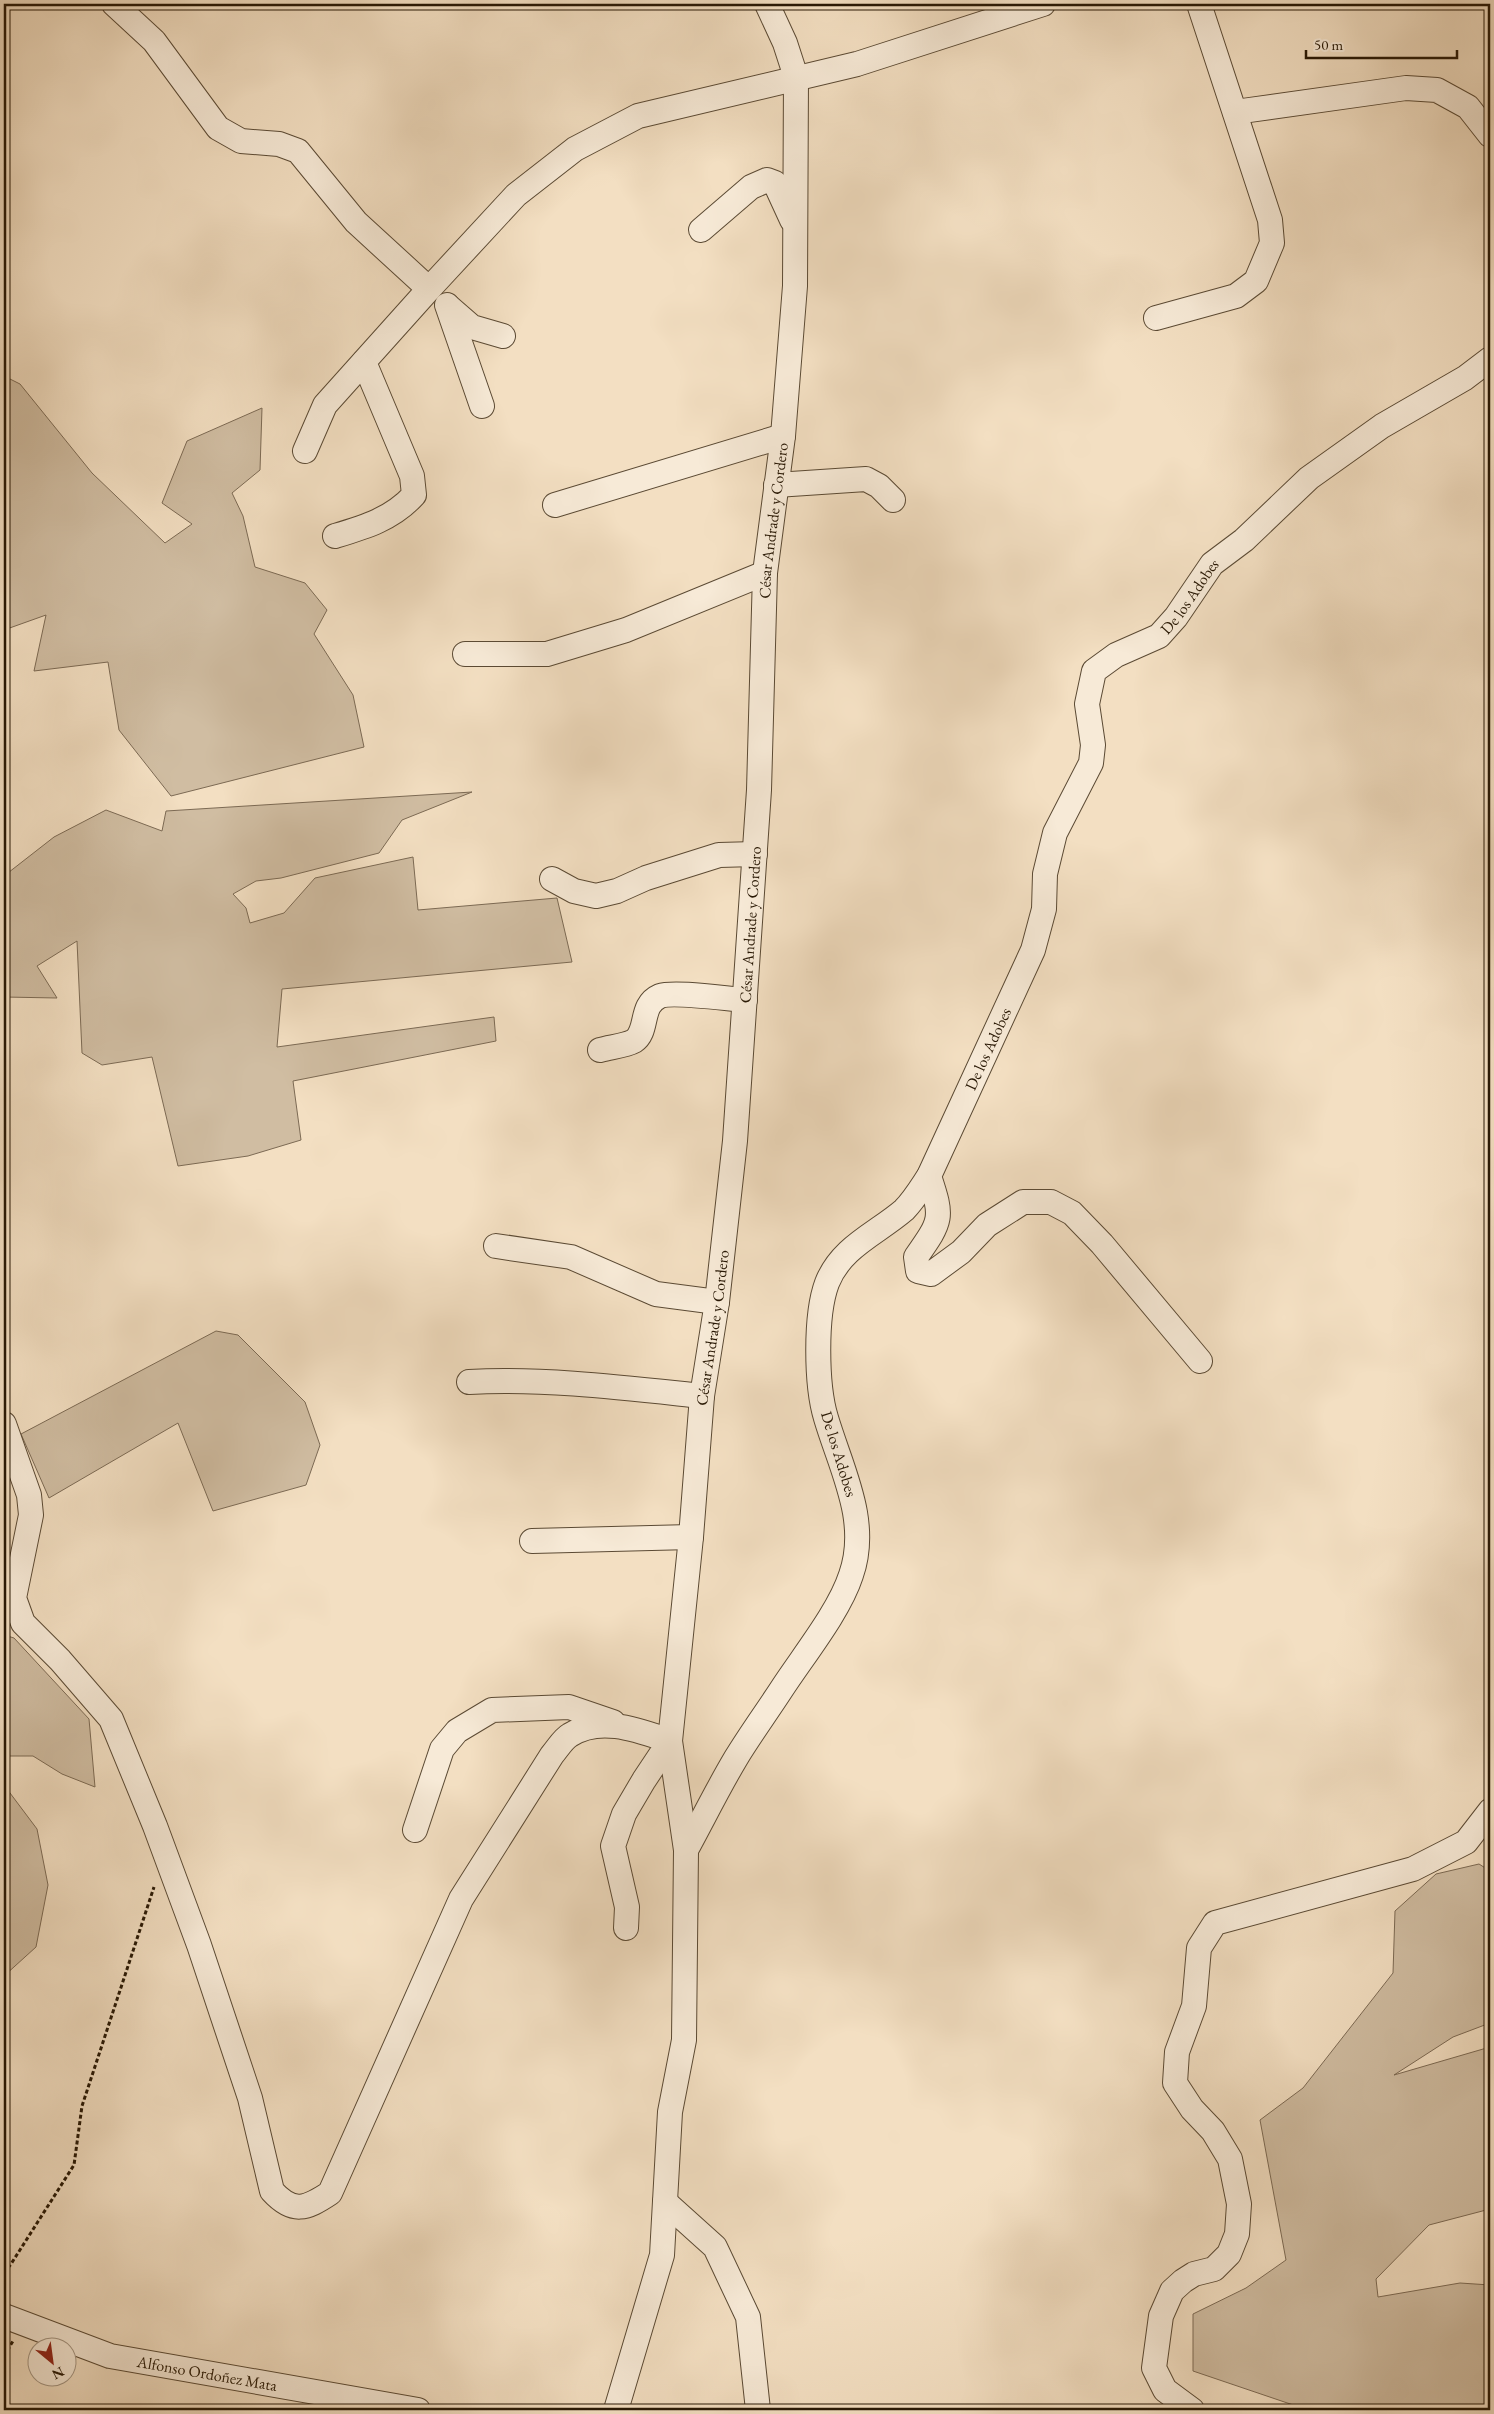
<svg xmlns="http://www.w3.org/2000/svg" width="1494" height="2414" viewBox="0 0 1494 2414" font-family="'EB Garamond',serif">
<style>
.green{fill:#d0bda2;stroke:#7c6a54}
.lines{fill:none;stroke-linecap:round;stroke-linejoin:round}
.minor-casing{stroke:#5b4a34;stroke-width:26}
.path{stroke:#281805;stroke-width:3;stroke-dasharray:4 2.5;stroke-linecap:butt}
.minor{stroke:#f7ead7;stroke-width:24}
.labels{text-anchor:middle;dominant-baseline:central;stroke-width:4;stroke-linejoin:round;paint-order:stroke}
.street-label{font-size:16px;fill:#281805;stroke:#f7ead7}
</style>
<rect width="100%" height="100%" fill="#f3dfc2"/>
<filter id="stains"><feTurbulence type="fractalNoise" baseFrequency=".004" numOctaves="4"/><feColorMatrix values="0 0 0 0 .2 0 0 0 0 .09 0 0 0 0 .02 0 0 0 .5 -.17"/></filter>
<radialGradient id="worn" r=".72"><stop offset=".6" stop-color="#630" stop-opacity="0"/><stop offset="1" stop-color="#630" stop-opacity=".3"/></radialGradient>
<!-- green -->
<path class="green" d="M4,376L20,384L92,473L165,543L192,524L162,503L187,441L262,408L260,470L232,493L243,516L255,567L305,583L327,610L314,634L353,695L364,747L171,796L119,730L108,662L34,671L46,615L4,630Z
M472,792L402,820L379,853L281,878L256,881L233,894L246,908L250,923L284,913L315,878L413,857L418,910L557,898L572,962L282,989L277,1047L494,1017L496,1041L293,1081L301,1140L248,1156L178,1166L152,1057L102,1065L82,1053L77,941L37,966L57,998L4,997V876L54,837L106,810L162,831L166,811Z
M216,1331L238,1335L305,1402L320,1445L306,1485L213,1511L178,1423L49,1498L21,1434Z
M4,1635L14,1638L89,1719L95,1787L62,1774L33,1756H4Z
M4,1785L37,1829L48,1885L36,1947L4,1976Z
M1479,1864L1490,1871V2023L1453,2037L1394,2075L1490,2047V2209L1429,2225L1376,2279L1378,2297L1460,2283L1490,2285V2410H1308L1193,2371V2314L1246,2288L1286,2260L1260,2120L1303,2088L1393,1973L1395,1911L1436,1874Z"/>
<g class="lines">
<defs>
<g id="minor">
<path d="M114,4L154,41L218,128L241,141L279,144L298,151L356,222L429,289L516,195L575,149L638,116L857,64L1043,4"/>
<path d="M1235,112L1406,88L1437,90L1468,107L1490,135"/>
<path d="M701,230L751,187L767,180L775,183L792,220"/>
<path d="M447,305L482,406"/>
<path d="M449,307L472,327L503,336"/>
<path d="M1156,318L1236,296L1256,281L1272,243L1270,220L1199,4"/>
<path d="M305,451L325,405L429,289"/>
<path d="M776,485L866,479L879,486L893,500"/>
<path d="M555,505L783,436"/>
<path d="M335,536C365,527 392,519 414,495L412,476L364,362"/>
<path d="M465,654H547L626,630L765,573"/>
<path d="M552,879L574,891L596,896L617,891L646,878L719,855L755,854"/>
<path d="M600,1050C610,1047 625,1046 634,1041C649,1031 639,1005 660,996C674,991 728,999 745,1000"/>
<path d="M929,1176C943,1218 942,1220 916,1257L918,1271L931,1274L961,1252L987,1225L1023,1202H1051L1072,1213L1102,1244L1200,1361"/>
<path d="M496,1246L571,1257L656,1294L717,1302"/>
<path d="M469,1382C546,1378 626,1388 702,1396"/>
<path d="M4,1424L29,1495L31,1515L14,1598L23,1623L60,1660L111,1719L155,1826L199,1945L250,2098L272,2191C293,2214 306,2209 330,2193L461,1899L552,1755C558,1748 563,1739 570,1735C601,1715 640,1731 670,1741L644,1780L624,1814L613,1846L627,1907L626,1928"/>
<path d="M532,1541L691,1537"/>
<path d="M415,1830L442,1749L457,1731L492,1710L569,1707L613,1722"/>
<path id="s1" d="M686,1850C703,1819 718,1788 736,1758C750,1735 766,1713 781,1690C803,1656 839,1612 851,1575C870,1521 841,1469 826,1418C816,1385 815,1315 827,1283C841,1247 876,1234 904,1210C914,1200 921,1188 929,1176L1033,950L1044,909L1045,874L1055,833L1091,763L1093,745L1087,704L1094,671L1116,655L1159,636L1176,617L1212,564L1244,540L1309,478L1382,426L1465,378L1490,359"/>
<path d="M665,2202L715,2247L748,2317L758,2410"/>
<path id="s2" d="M4,2316L110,2356L418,2410"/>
<path id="s3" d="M616,2410L662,2255L670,2112L684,2040L686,1850L670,1741L691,1537L702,1396L717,1302L735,1141L759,790L765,573L783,436L795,286L796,77L785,43L767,4"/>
<path d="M1192,2410L1165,2390L1154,2368L1161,2316L1172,2291L1183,2281L1194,2274L1214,2269L1229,2254L1237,2234L1239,2204L1230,2159L1213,2131L1192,2109L1175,2083L1177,2052L1194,2006L1199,1948L1215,1923L1413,1869L1466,1842L1490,1811"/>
</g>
</defs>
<!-- minor casing -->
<use href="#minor" class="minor-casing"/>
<!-- path -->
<path class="path" d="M4,2273L11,2264L74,2165L82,2106L154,1887
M4,2356L13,2341"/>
<!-- minor -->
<use href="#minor" class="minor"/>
</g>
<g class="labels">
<!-- street labels -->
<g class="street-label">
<text stroke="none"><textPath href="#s3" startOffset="1904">César Andrade y Cordero</textPath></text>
<text stroke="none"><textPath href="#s1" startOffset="1435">De los Adobes</textPath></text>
<text stroke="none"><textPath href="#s3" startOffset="1499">César Andrade y Cordero</textPath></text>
<text stroke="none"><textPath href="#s1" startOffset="910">De los Adobes</textPath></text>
<text stroke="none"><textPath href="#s3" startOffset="1094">César Andrade y Cordero</textPath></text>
<text transform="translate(839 1454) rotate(73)">De los Adobes</text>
<text stroke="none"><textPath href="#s2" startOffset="212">Alfonso Ordoñez Mata</textPath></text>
</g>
</g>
<!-- margin -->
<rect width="1494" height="2414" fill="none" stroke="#f3dfc2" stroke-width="20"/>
<rect x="5" y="5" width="1484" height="2404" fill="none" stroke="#281805" stroke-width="2.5"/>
<rect x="10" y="10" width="1474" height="2394" fill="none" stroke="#281805"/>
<!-- north arrow -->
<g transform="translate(52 2362) rotate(151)"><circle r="24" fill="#f7ead7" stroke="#a49683"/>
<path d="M0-4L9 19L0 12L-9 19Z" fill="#8f2418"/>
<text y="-8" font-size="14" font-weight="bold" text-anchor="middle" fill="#281805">N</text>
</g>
<!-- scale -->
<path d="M1306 50v8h151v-8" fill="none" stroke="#281805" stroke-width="2.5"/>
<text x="1314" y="50" font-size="15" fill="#281805" stroke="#f7ead7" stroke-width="4" paint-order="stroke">50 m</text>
<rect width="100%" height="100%" filter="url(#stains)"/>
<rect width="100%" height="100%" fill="url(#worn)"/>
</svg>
